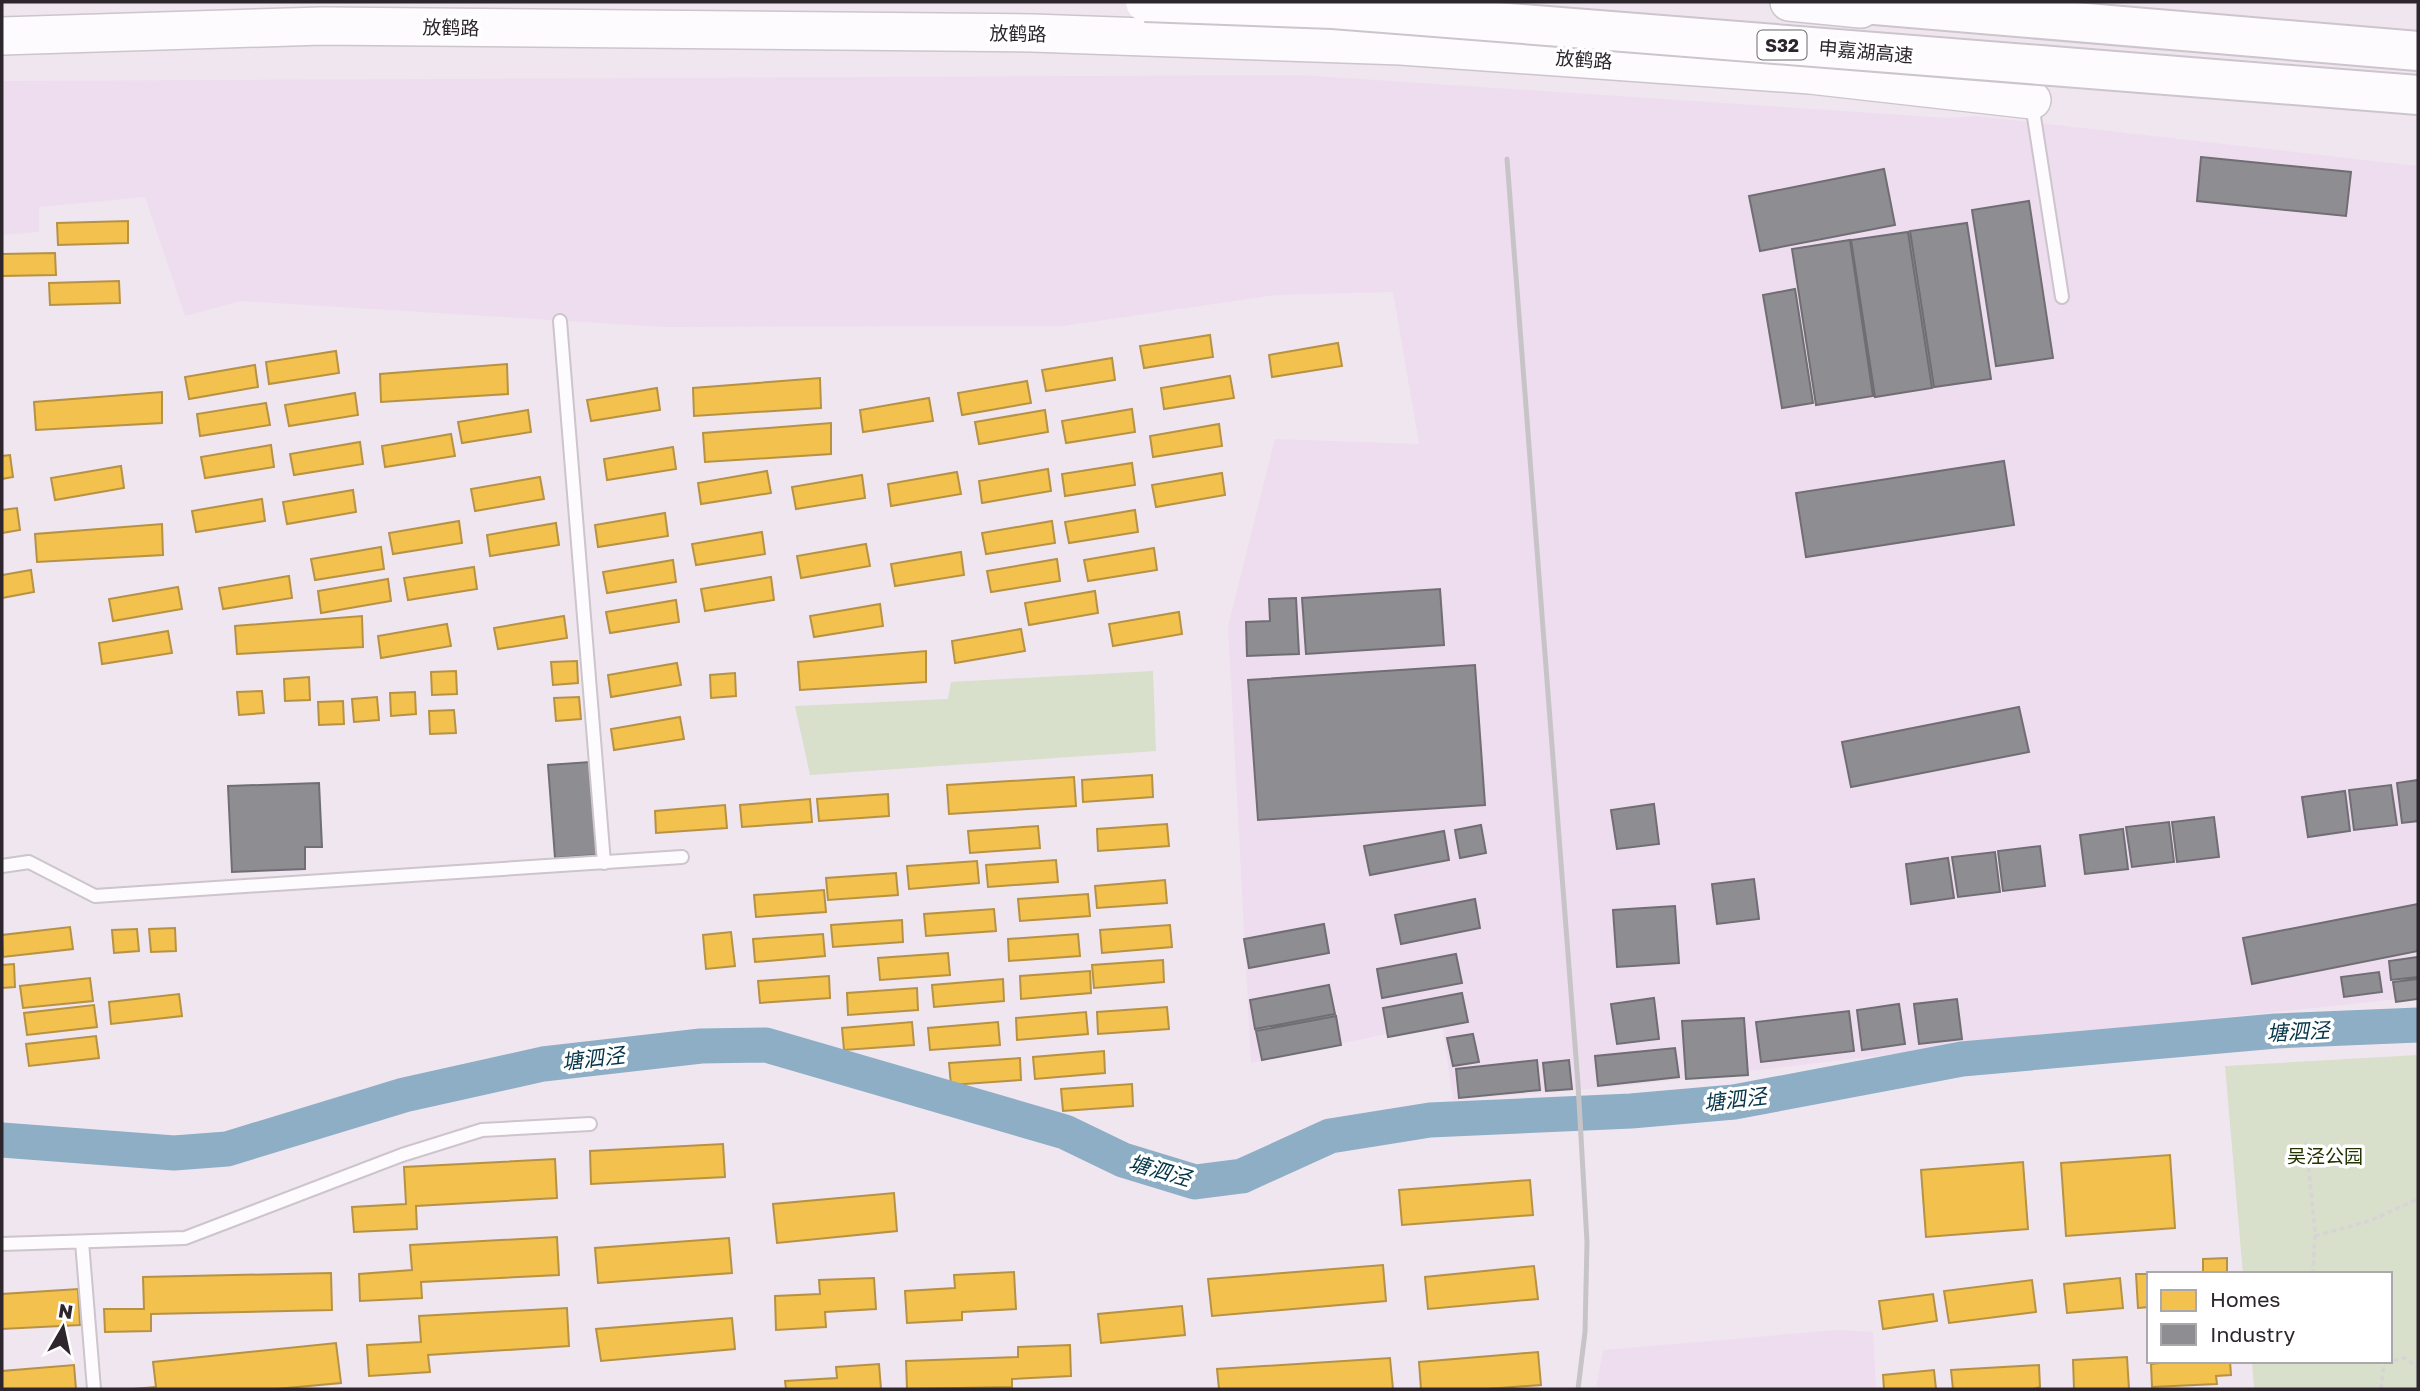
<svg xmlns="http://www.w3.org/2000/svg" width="2420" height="1391" viewBox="0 0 2420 1391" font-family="'Golos Text','Noto Sans SC',sans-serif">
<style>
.built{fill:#eeddef}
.green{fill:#d8dfca}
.homes{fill:#f2c14e;stroke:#b79244;stroke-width:2}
.industry{fill:#8d8d92;stroke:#706e74;stroke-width:2}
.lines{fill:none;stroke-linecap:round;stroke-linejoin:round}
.river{stroke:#8daec5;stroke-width:35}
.lane-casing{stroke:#ccc5cc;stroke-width:16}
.primary-casing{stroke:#ccc5cc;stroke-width:40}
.highway-casing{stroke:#ccc5cc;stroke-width:42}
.path{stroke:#d7d4d7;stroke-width:3.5;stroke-dasharray:5 3.5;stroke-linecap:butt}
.lane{stroke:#fdfbfd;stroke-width:12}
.primary{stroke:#fdfbfd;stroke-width:37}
.highway{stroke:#fdfbfd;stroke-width:38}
.rail{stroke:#c7c4c7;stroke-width:5}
.highway-bridge-casing{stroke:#ccc5cc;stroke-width:42;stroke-linecap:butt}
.highway-bridge{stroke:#fdfbfd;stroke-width:38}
.labels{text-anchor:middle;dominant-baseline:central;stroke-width:7;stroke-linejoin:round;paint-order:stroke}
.shield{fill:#fff;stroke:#6c676c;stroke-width:2}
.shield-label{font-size:18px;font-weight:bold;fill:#2d262d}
.street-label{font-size:19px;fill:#2d262d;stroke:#fff}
.park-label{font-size:19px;fill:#223400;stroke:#fff}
.water-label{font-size:21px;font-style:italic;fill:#043448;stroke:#fff}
</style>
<rect width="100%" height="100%" fill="#f0e6f0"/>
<!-- built -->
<path class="built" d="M1300,75L1948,118L1976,116L2418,166V997L2047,1036L1623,1086L1453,1100L1442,1022L1251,1063L1228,626L1275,439L1419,444L1393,292L1276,295L1063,326L664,327L241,301L185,316L145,197L39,207V232L2,235V81Z
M1838,1330L1873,1332L1876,1389H1596L1603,1350Z"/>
<!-- green -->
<path class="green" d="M1153,671L1156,751L810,775L795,706L948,699L951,682Z
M2418,1055V1389H2254L2252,1361H2390V1274H2243L2225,1066Z"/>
<!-- homes -->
<path class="homes" d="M128,221V243L58,245L57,223Z
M55,253L56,275L2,276V254Z
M119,281L120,303L50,305L49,283Z
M1210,335L1213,357L1144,368L1140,346Z
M1338,343L1342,366L1272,377L1269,355Z
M336,351L339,373L269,384L266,362Z
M1112,358L1115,380L1046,391L1042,370Z
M507,364L508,394L381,402L380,374Z
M255,365L258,387L189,399L185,377Z
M1230,376L1234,398L1164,409L1161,388Z
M820,378L821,408L694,416L693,388Z
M1027,381L1031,403L962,415L958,393Z
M657,388L660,410L591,421L587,400Z
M162,392V423L36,430L34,402Z
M355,393L358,415L289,426L285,405Z
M929,398L933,421L863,432L860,410Z
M266,403L270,425L200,436L197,414Z
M1132,409L1135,432L1066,443L1062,421Z
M528,410L531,432L462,443L458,422Z
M1045,410L1048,432L979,444L975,422Z
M831,423V454L705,462L703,433Z
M1219,424L1222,446L1153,457L1150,436Z
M451,434L455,456L385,467L382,446Z
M360,442L363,464L294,475L290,454Z
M271,445L274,467L205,478L201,457Z
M673,447L676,469L607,480L604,459Z
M10,455L13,477L2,479V456Z
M1132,463L1135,485L1065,496L1062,474Z
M121,466L124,488L55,500L51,478Z
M1048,469L1051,491L982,503L979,481Z
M767,471L771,493L701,504L698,483Z
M957,472L961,494L891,506L888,484Z
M1222,473L1225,495L1156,507L1152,485Z
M862,475L865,498L796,509L792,487Z
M540,477L544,499L475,511L471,489Z
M353,490L356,512L287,524L283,502Z
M262,499L265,521L196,532L192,511Z
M17,508L20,530L2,533V510Z
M1135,510L1138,532L1069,543L1065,522Z
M665,513L668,536L598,547L595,525Z
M459,521L462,543L393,554L389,533Z
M1052,521L1055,543L986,554L982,533Z
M556,523L559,545L490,556L487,535Z
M162,524L163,555L37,562L35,534Z
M762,532L765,554L696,565L692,544Z
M866,544L870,566L801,578L797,556Z
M381,547L384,569L315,580L311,559Z
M1154,548L1157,570L1088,581L1084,560Z
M961,552L964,575L895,586L891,564Z
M1057,559L1060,581L991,592L987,571Z
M673,560L676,582L607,593L603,572Z
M474,567L477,589L408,600L404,578Z
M31,570L34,592L2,598V575Z
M289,576L292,598L223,609L219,588Z
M771,577L774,600L705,611L701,589Z
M388,579L391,601L321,613L318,591Z
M178,587L182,609L113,621L109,599Z
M1095,591L1098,613L1029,625L1025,603Z
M676,600L679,622L610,633L606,612Z
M880,604L883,626L814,637L810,616Z
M1179,612L1182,634L1113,646L1109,624Z
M362,616L363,647L237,654L235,626Z
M564,616L567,638L498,649L494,628Z
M447,624L451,646L381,658L378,636Z
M1021,629L1025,651L955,663L952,641Z
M168,631L172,653L102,664L99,643Z
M926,651V682L800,690L798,662Z
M577,661L578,683L553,685L551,662Z
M677,663L681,685L611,697L608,675Z
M456,671L457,694L432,695L431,672Z
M735,673L736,696L711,698L710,675Z
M309,677L310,700L285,701L284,679Z
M262,691L264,713L239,715L237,692Z
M415,692L416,714L391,716L390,693Z
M377,697L379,720L354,722L352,699Z
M579,697L581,719L556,721L554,698Z
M343,701L344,724L319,725L318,702Z
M454,710L456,733L430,734L429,711Z
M680,717L684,739L614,750L611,729Z
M1152,775L1153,797L1083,802L1082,780Z
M1074,777L1076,806L949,814L947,785Z
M888,794L889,816L819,821L817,799Z
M810,799L812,822L742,827L740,805Z
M725,805L727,828L656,833L655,811Z
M1167,824L1169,846L1098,851L1097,829Z
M1038,826L1040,848L970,853L968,831Z
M1056,860L1058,882L988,887L986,865Z
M977,861L979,883L909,889L907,866Z
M896,873L898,895L828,900L826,878Z
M1165,880L1167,903L1097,908L1095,886Z
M824,890L826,912L756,917L754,895Z
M1088,894L1090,916L1020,921L1018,899Z
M994,909L996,931L926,936L924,914Z
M902,920L903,942L833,947L831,925Z
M1170,925L1172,947L1102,953L1100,930Z
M70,927L73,949L3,957L2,935Z
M175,928L176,951L151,952L149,929Z
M137,929L139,951L114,953L112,930Z
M731,932L735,966L706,969L703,935Z
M823,934L825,956L755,962L753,939Z
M1078,934L1080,956L1009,961L1008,939Z
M948,953L950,975L880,980L878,958Z
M1163,960L1164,982L1094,988L1092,965Z
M14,964L15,987L2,988V965Z
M1090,971L1091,993L1021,999L1020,976Z
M829,976L830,998L760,1003L758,981Z
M90,978L93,1001L23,1008L20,986Z
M1003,979L1004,1001L934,1007L932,985Z
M917,988L918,1010L848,1015L847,993Z
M179,994L182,1016L111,1024L109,1002Z
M94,1005L97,1027L27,1035L24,1013Z
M1167,1007L1169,1029L1098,1034L1097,1012Z
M1086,1012L1088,1034L1017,1040L1016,1018Z
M912,1022L914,1045L844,1050L842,1028Z
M998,1022L1000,1045L930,1050L928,1028Z
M96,1036L99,1058L29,1066L26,1044Z
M1104,1051L1105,1073L1035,1079L1033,1057Z
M1020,1058L1021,1080L951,1085L949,1063Z
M1132,1084L1133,1106L1063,1111L1061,1089Z
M723,1144L725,1177L591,1184L590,1151Z
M2170,1155L2175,1228L2066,1236L2061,1163Z
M555,1159L557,1198L416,1206L417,1229L354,1232L352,1207L406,1204L404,1167Z
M2023,1162L2028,1229L1926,1237L1921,1170Z
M1530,1180L1533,1215L1402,1225L1399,1190Z
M894,1193L897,1231L777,1243L773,1204Z
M557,1237L559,1275L421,1282L422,1298L360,1301L359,1274L412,1270L410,1245Z
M729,1238L732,1273L598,1283L595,1248Z
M2227,1258V1274H2161L2203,1273V1259Z
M1383,1265L1386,1301L1212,1316L1208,1279Z
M1534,1266L1538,1299L1428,1309L1425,1277Z
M1014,1272L1016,1309L962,1312V1320L907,1323L905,1291L955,1288L954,1275Z
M331,1273L332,1310L151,1314V1331L105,1332L104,1309H144L143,1277Z
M2136,1274H2149V1307L2138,1308Z
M874,1278L876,1309L825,1312L826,1327L776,1330L775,1296L820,1294L819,1280Z
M2120,1278L2123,1308L2067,1313L2064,1284Z
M2032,1280L2036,1312L1949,1323L1944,1291Z
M78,1289L80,1325L2,1329V1294Z
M1933,1294L1937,1321L1883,1329L1879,1301Z
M1182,1306L1185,1335L1101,1343L1098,1314Z
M567,1308L569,1346L428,1355L430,1372L369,1376L367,1345L421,1342L419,1316Z
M732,1318L735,1349L601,1361L596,1329Z
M336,1343L341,1383L276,1389H133L156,1387L153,1362Z
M1070,1345L1071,1376L1012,1379V1387L907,1389L906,1361L1018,1357V1347Z
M1538,1352L1541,1385L1487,1389H1421L1419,1362Z
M2127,1357L2129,1389H2074L2073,1360Z
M1390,1358L1393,1389H1219L1217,1369Z
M2178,1361H2230L2231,1375L2216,1376L2217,1384L2152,1387L2151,1364Z
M879,1364L881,1389H786L785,1381L837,1378L836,1367Z
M74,1365L76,1389H2V1371Z
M2039,1365L2040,1387L2034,1389H1953L1951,1370Z
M1934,1370L1936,1389H1884L1883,1375Z"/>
<!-- industry -->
<path class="industry" d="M2201,157L2351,172L2346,216L2197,201Z
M1884,169L1895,225L1760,251L1749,196Z
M2029,201L2053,358L1996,366L1972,210Z
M1967,223L1991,379L1934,387L1910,231Z
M1908,232L1932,388L1875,397L1851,240Z
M1850,240L1873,396L1816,405L1792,249Z
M1795,289L1813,403L1782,408L1763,295Z
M2004,461L2014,525L1806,557L1796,493Z
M1440,589L1444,645L1306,654L1302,598Z
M1296,598L1299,654L1247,656L1246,622L1270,621L1269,599Z
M1475,665L1485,805L1258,820L1248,680Z
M2019,707L2029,752L1851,787L1842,742Z
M590,762L597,855L555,858L548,765Z
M2418,780V821L2402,823L2397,783Z
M319,783L322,847H305V869L232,872L228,786Z
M2391,785L2397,825L2354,830L2349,790Z
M2345,791L2350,831L2308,837L2302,797Z
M1654,804L1659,844L1617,849L1611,810Z
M2214,817L2219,857L2177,862L2172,822Z
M2169,822L2174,862L2132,867L2126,827Z
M1481,825L1486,853L1460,858L1455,830Z
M2123,829L2128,869L2085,874L2080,835Z
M1444,831L1449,860L1370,875L1364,846Z
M2040,846L2045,886L2003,891L1998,851Z
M1995,852L2000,892L1958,897L1952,857Z
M1948,858L1954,898L1911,904L1906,864Z
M1754,879L1759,919L1717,924L1712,884Z
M1475,899L1480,928L1401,944L1395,915Z
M2418,904V951L2252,984L2243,938Z
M1675,906L1679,963L1617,967L1613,910Z
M1324,924L1329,953L1249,968L1244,939Z
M1456,954L1462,983L1382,998L1377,969Z
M2418,957V977L2391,980L2389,961Z
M2379,972L2382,992L2344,997L2341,977Z
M2418,979V999L2396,1002L2393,982Z
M1329,985L1335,1014L1255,1029L1250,1000Z
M1462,993L1468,1022L1388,1037L1383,1008Z
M1654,998L1659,1039L1617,1044L1611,1004Z
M1957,999L1962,1039L1919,1044L1914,1004Z
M1899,1004L1905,1044L1862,1050L1857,1010Z
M1849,1011L1854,1051L1761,1062L1756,1022Z
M1336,1016L1341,1045L1262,1060L1256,1031Z
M1744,1018L1748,1075L1686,1079L1682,1021Z
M1473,1034L1479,1062L1453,1066L1447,1038Z
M1675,1048L1679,1077L1598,1086L1595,1056Z
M1537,1060L1540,1090L1459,1098L1456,1069Z
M1569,1060L1572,1089L1546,1091L1543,1063Z"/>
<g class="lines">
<!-- river -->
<path class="river" d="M2,1140L174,1153L227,1149L404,1095L543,1064L701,1046L766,1045L1065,1132L1123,1160L1195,1182L1242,1176L1330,1136L1430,1120L1631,1111L1734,1102L1962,1059L2276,1031L2418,1025"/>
<defs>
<path id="lane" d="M2032,104L2062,297
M560,321L604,863
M2,866L29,862L95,896L682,857
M82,1242L94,1389
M2,1244L185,1238L402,1155L482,1130L590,1124"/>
<path id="primary" d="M1789,2L1861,9
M2,36L322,26L1032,33L1401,46L1810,75L2032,100"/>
<path id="highway" d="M1831,2L1875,5"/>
</defs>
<!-- lane casing -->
<use href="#lane" class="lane-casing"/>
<!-- primary casing -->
<use href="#primary" class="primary-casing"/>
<!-- highway casing -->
<use href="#highway" class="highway-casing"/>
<!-- path -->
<path class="path" d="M2306,1142L2315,1231L2313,1274
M2315,1236L2369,1221L2418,1199
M2385,1363L2404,1358L2418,1367
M2381,1389L2384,1364"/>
<!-- lane -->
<use href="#lane" class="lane"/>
<!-- primary -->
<use href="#primary" class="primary"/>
<!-- highway -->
<use href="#highway" class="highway"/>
<!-- rail -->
<path class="rail" d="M1507,159L1578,1084L1587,1242L1585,1332L1578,1389"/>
<defs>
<path id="highway-bridge" d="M1145,2L1333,9L2418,95
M1875,5L2418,51"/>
</defs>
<!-- highway-bridge casing -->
<use href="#highway-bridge" class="highway-bridge-casing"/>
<!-- highway-bridge -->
<use href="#highway-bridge" class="highway-bridge"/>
</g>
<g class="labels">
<!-- shield labels -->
<rect class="shield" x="1757.5" y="30.5" width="49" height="29" rx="5"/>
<g class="shield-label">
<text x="1782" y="45">S32</text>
</g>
<!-- street labels -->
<g class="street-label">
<text transform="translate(451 27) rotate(1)">放鹤路</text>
<text transform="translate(1018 33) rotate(1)">放鹤路</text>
<text transform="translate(1866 51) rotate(5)">申嘉湖高速</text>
<text transform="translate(1584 59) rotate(4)">放鹤路</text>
</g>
<!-- park labels -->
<g class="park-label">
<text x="2325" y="1155">吴泾公园</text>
</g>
<!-- water labels -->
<g class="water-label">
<text transform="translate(2298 1031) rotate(-3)">塘泗泾</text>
<text transform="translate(593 1058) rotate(-7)">塘泗泾</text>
<text transform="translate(1735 1099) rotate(-7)">塘泗泾</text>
<text transform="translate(1160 1170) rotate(16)">塘泗泾</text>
</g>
</g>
<!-- border -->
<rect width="2420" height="1391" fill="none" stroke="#2d262d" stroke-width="7"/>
<!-- legend -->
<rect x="2147" y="1272" width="245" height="91" fill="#ffffff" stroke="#aba8ab" stroke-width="2"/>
<rect x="2161" y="1290" width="35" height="21" fill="#f2c14e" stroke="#aba8ab" stroke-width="2"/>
<text x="2210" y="1307" font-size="21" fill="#2d262d">Homes</text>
<rect x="2161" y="1324" width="35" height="21" fill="#8d8d92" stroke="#aba8ab" stroke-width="2"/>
<text x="2210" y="1342" font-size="21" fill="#2d262d">Industry</text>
<!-- north arrow -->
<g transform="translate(63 1328) rotate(9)" stroke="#ffffff" stroke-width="5" paint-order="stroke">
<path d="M0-5L12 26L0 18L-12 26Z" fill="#2d262d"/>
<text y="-10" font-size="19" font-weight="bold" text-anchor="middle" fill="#2d262d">N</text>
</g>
</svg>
